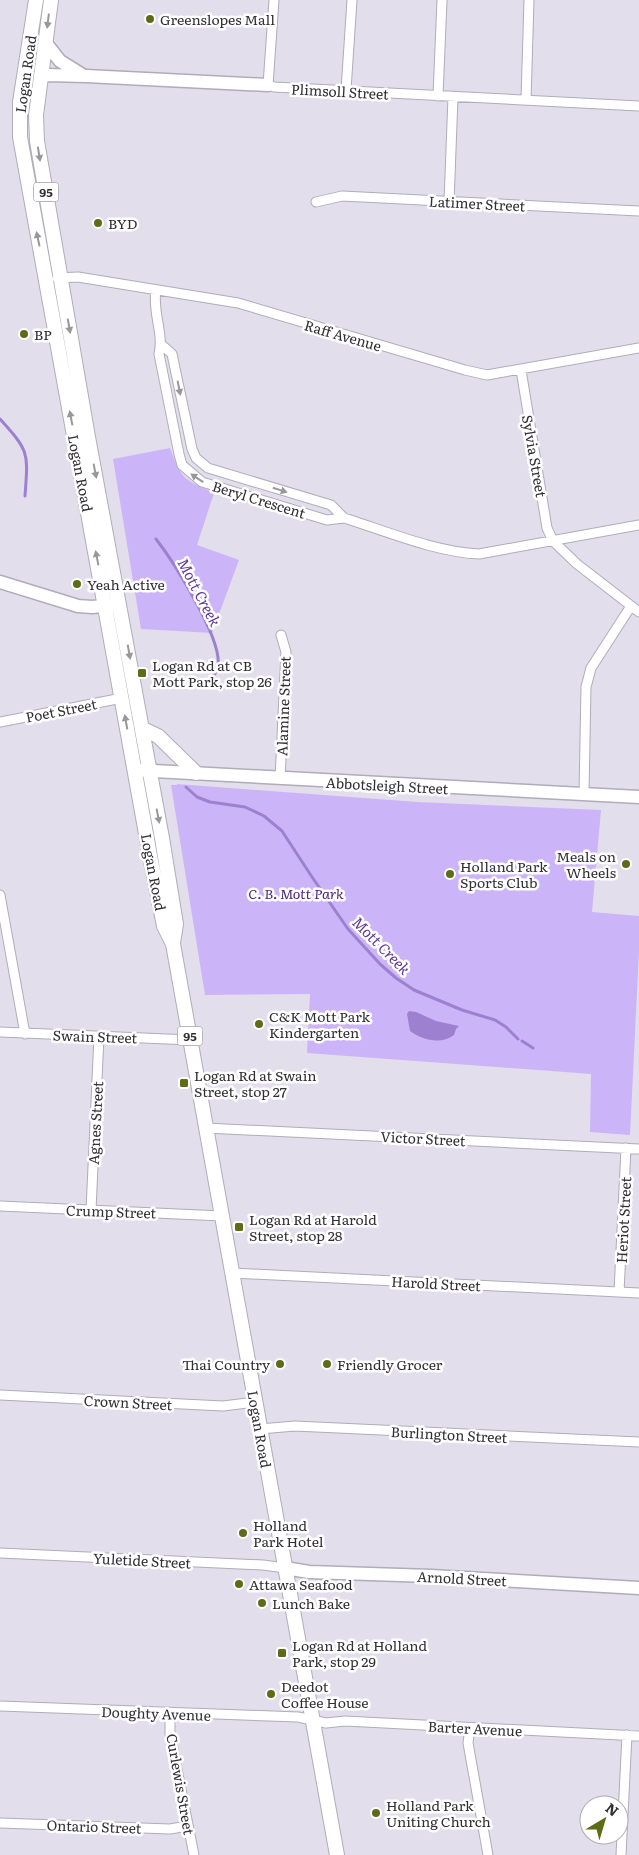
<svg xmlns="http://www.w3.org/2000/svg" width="639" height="1855" viewBox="0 0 639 1855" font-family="Literata,serif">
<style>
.green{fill:#cbb5f8}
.water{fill:#9d80d0}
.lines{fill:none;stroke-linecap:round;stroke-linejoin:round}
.stream{stroke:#9d80d0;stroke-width:3}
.street-casing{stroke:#b0acb9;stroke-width:11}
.secondary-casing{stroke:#b0acb9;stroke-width:15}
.primary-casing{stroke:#b0acb9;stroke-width:16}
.street{stroke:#fff;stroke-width:9}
.secondary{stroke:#fff;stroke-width:12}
.primary{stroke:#fff;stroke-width:14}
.oneway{fill:#98979a}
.poi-dot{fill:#5d6c17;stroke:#fff;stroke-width:2}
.labels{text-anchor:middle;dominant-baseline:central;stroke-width:5;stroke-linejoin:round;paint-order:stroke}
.shield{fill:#fff;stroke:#6f6d72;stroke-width:1}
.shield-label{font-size:12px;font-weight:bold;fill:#312f35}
.poi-label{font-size:14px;fill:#312f35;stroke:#fff;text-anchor:start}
.street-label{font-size:14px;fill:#312f35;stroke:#fff}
.park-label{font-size:14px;font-style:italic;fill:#4c227f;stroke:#fff}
.water-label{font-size:15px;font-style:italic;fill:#5e3795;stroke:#fff}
</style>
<rect width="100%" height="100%" fill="#e2deec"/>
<!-- green -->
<path class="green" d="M170,448C182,481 184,479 214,493L197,545L239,560L212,633L141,629L113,459Z
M177,784L417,802L601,810L592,912L639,916V951L630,1135L590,1132L591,1074L307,1053L310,994L205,995L171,785H177Z"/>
<!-- water -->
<path class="water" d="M409,1011L416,1012L436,1021L459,1026L456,1029L454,1035C441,1045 422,1040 410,1031L407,1014Z"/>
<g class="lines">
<!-- stream -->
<path class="stream" d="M0,419C30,452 28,453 25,496
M156,539C173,561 223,639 218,667C217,673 210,680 206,686
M186,787L197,797L210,802L245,807L264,816L282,831L312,877L348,929L380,964L396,978L414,990L462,1010L495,1020L506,1027L518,1039
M522,1041L533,1048"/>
<defs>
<path id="street" d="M274,0L268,85L274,87L639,106
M346,90L352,0
M438,96L442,0
M526,100L529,0
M316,202L342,196L639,211
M449,202L453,97
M57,278L78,277L238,303L465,370L487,375L639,348
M156,290C152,312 164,333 159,354L179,454L182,465L202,482L327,520L344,518C386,531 435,552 479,554L639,525
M162,345L172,354L192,449L196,458L208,468L331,505L344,518
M521,370L547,528L553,541L577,564L639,612
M0,722L122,698
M280,779L286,652L281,635
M584,794L586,687L591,668L631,606
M0,895L25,1034
M0,1032L191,1040
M206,1128L639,1149
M0,1206L222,1216
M91,1210L99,1036
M233,1273L639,1293
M619,1292L626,1148
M0,1395L223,1406L256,1402
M260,1429L295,1426L639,1442
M0,1553L263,1565L285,1568
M0,1706L298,1717L326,1723L345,1721L639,1736
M170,1714V1734L194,1855
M470,1728L468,1743L488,1855
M0,1823L170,1829L188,1826
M621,1855L627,1735"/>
<path id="secondary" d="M45,42L60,61L81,74
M41,76L47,75L86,76L268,85
M0,582L78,606L92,607L115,605
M135,770L639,797
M285,1568L309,1572L431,1576L639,1588"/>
<path id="primary" d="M36,0L20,102V137L150,856L164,926L173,944L337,1855
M51,0L36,115L37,141L88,437L162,838L176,924L173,943
M143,729L158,736L196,773"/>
</defs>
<!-- street casing -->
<use href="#street" class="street-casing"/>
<!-- secondary casing -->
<use href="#secondary" class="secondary-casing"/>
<!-- primary casing -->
<use href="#primary" class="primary-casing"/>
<!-- street -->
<use href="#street" class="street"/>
<!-- secondary -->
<use href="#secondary" class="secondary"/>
<!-- primary -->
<use href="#primary" class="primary"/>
</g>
<!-- one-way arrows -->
<defs><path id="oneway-solid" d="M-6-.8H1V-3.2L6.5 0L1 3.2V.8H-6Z" transform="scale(1.25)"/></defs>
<g class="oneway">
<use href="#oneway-solid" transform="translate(48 21) rotate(97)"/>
<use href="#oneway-solid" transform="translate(39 154) rotate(81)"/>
<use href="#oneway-solid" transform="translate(38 239) rotate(-102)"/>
<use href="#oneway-solid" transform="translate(69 326) rotate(80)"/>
<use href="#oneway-solid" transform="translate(179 388) rotate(79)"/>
<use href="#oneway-solid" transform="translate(71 418) rotate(-101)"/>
<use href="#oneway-solid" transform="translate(95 471) rotate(79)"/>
<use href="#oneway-solid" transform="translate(197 478) rotate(-147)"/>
<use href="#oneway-solid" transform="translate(280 490) rotate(17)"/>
<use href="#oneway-solid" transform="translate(97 558) rotate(-101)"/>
<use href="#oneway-solid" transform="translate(129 652) rotate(80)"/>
<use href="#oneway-solid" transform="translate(126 722) rotate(-100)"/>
<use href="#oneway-solid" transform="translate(158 816) rotate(79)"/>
</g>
<!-- markers -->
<g class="poi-dot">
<circle cx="150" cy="19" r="5"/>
<circle cx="98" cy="223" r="5"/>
<circle cx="24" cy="334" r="5"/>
<circle cx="77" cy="584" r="5"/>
<rect x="137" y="668" width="10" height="10" rx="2.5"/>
<circle cx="626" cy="864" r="5"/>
<circle cx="450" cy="874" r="5"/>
<circle cx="259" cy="1024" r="5"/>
<rect x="179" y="1078" width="10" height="10" rx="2.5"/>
<rect x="234" y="1222" width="10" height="10" rx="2.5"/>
<circle cx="280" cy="1364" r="5"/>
<circle cx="327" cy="1364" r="5"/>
<circle cx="243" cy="1533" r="5"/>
<circle cx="239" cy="1584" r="5"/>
<circle cx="262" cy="1603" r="5"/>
<rect x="277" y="1648" width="10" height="10" rx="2.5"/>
<circle cx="271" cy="1694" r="5"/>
<circle cx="376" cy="1813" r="5"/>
</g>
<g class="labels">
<!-- shield labels -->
<g class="shield">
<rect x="33.5" y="182.5" width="25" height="19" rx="4"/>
<rect x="177.5" y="1026.5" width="25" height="19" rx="4"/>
</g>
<g class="shield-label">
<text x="46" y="192">95</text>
<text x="190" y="1036">95</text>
</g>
<!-- poi labels -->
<g class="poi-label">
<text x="160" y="19">Greenslopes Mall</text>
<text x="108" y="223">BYD</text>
<text x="34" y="334">BP</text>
<text x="87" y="584">Yeah Active</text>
<text x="152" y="665">Logan Rd at CB<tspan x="152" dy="16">Mott Park, stop 26</tspan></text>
<text x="616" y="856" text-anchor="end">Meals on<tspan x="616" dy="16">Wheels</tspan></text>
<text x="460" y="866">Holland Park<tspan x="460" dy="16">Sports Club</tspan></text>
<text x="269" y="1016">C&amp;K Mott Park<tspan x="269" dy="16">Kindergarten</tspan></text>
<text x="194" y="1075">Logan Rd at Swain<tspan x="194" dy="16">Street, stop 27</tspan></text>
<text x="249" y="1219">Logan Rd at Harold<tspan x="249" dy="16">Street, stop 28</tspan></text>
<text x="270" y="1364" text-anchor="end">Thai Country</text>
<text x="337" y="1364">Friendly Grocer</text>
<text x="253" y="1525">Holland<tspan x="253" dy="16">Park Hotel</tspan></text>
<text x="249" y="1584">Attawa Seafood</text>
<text x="272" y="1603">Lunch Bake</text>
<text x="292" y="1645">Logan Rd at Holland<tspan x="292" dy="16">Park, stop 29</tspan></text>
<text x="281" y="1686">Deedot<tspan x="281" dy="16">Coffee House</tspan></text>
<text x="386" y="1805">Holland Park<tspan x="386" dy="16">Uniting Church</tspan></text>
</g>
<!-- street labels -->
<g class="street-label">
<text transform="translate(25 74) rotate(-82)">Logan Road</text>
<text transform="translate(340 91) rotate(3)">Plimsoll Street</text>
<text transform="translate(477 203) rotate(3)">Latimer Street</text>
<text transform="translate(343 335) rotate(16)">Raff Avenue</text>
<text transform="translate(535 456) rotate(80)">Sylvia Street</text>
<text transform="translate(81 473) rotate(79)">Logan Road</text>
<text transform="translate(259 499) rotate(17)">Beryl Crescent</text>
<text transform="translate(283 706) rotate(-88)">Alamine Street</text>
<text transform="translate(61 710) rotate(-11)">Poet Street</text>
<text transform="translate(387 785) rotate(3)">Abbotsleigh Street</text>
<text transform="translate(154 872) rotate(79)">Logan Road</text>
<text transform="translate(95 1036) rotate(2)">Swain Street</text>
<text transform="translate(95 1123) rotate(-87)">Agnes Street</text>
<text transform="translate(423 1138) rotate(3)">Victor Street</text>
<text transform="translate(111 1211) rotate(2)">Crump Street</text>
<text transform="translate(623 1220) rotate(-87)">Heriot Street</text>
<text transform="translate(436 1283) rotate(3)">Harold Street</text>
<text transform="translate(128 1402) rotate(3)">Crown Street</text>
<text transform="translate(260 1429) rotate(80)">Logan Road</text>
<text transform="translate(449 1434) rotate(3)">Burlington Street</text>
<text transform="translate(142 1560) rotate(3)">Yuletide Street</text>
<text transform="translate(462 1578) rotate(3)">Arnold Street</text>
<text transform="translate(156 1713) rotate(2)">Doughty Avenue</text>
<text transform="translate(475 1728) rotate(3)">Barter Avenue</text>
<text transform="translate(181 1784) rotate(80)">Curlewis Street</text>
<text transform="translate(94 1826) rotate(2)">Ontario Street</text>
</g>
<!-- park labels -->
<g class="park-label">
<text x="296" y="893">C. B. Mott Park</text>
</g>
<!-- water labels -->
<g class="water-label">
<text transform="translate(200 592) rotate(62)">Mott Creek</text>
<text transform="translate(382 945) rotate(45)">Mott Creek</text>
</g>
</g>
<!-- north arrow -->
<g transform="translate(604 1820) rotate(38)"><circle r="24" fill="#ffffff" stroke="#adacae"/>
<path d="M0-4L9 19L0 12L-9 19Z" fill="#5d6c17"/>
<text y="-8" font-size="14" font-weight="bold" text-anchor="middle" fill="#312f35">N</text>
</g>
</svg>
